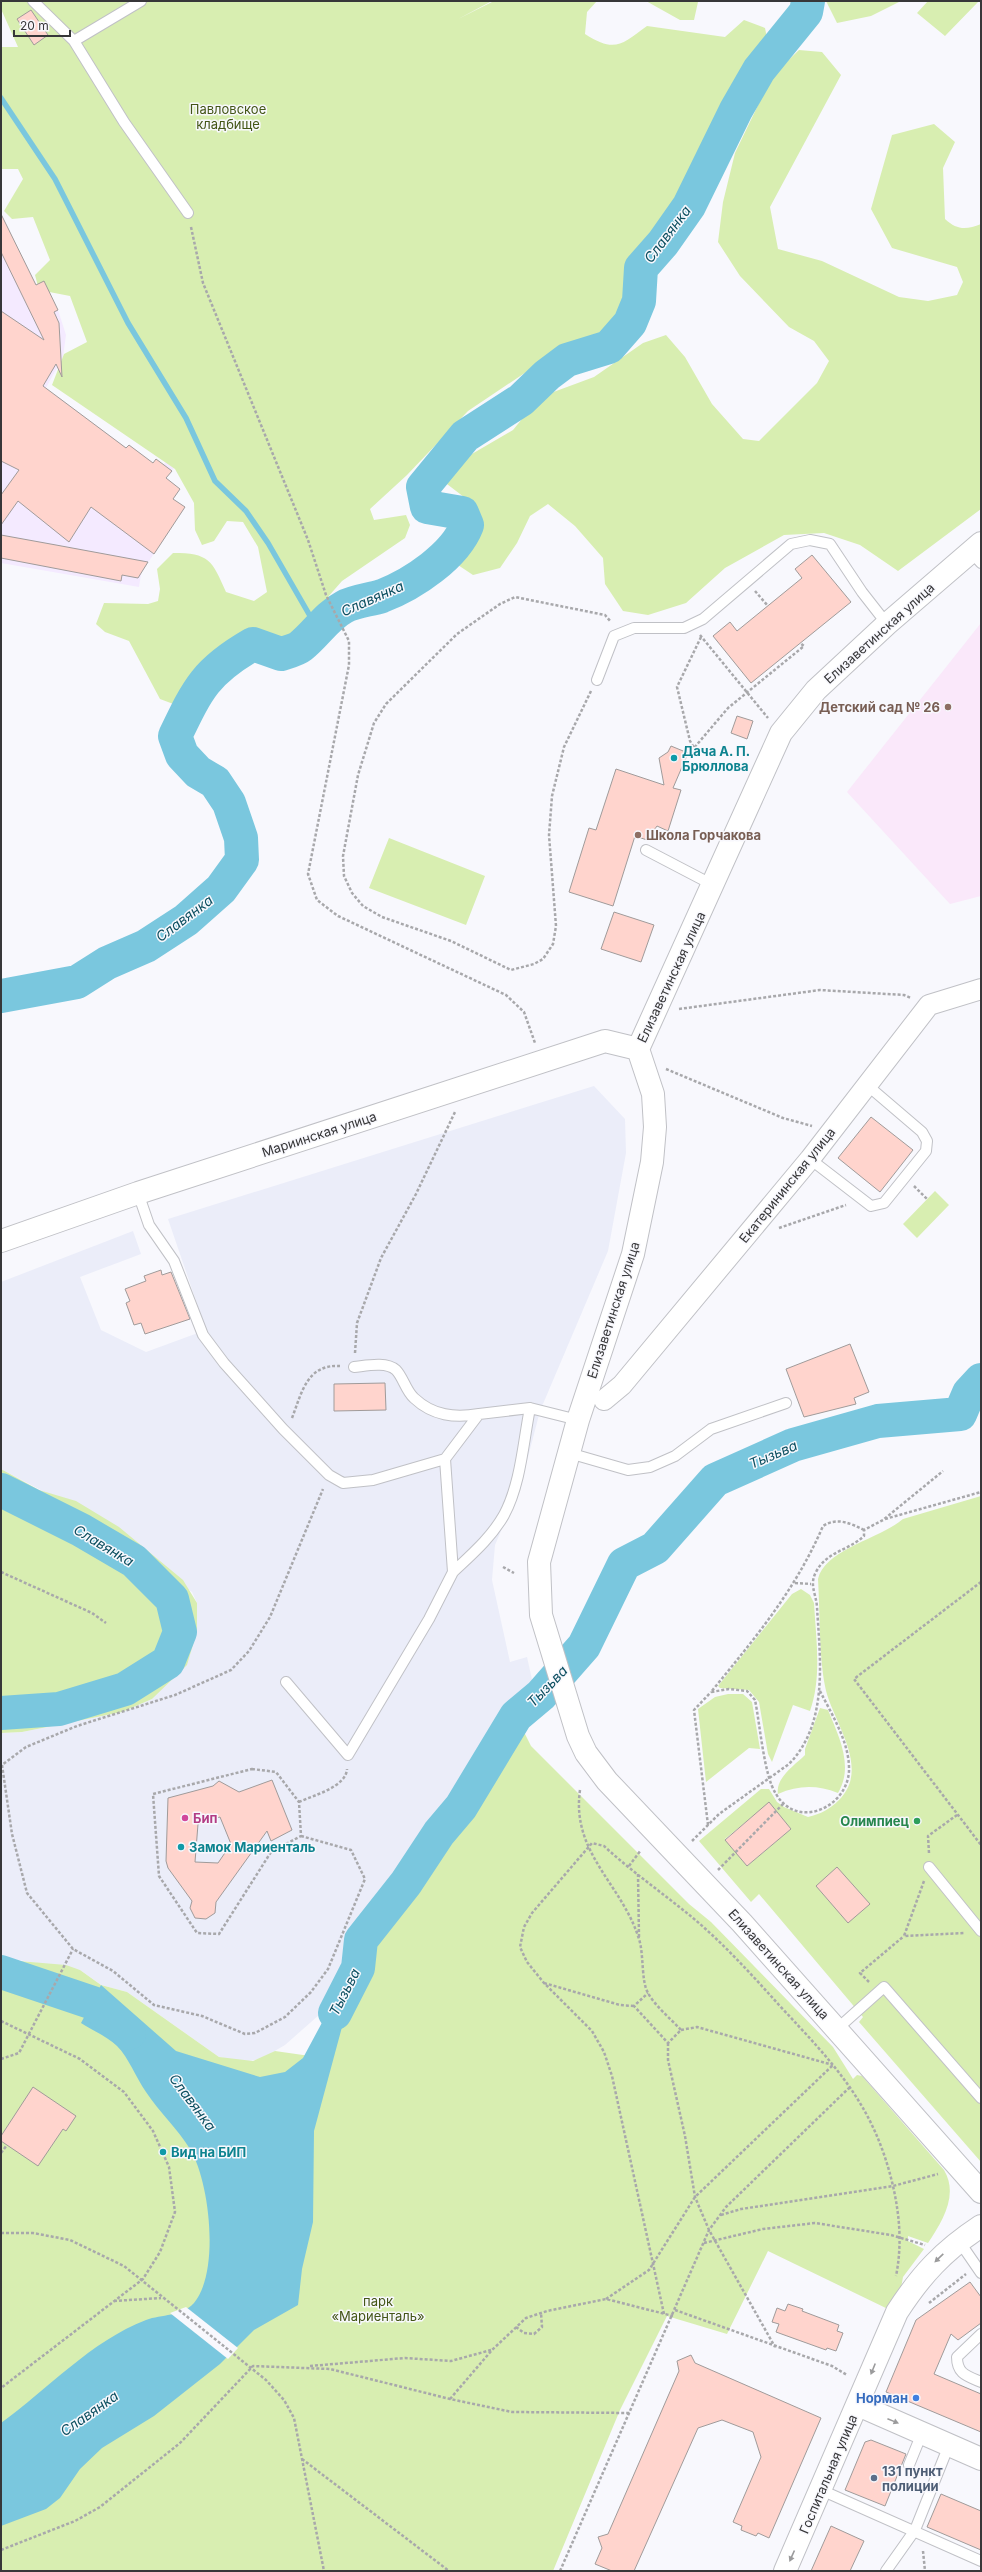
<svg xmlns="http://www.w3.org/2000/svg" width="982" height="2572" viewBox="0 0 982 2572" font-family="Inter,sans-serif">
<style>
.built{fill:#ebedf9}
.industrial{fill:#f4eaff}
.education{fill:#fae8fa}
.green{fill:#d8eeb1;fill-rule:evenodd}
.water{fill:#7ac7de}
.pier{fill:#f8f8fd}
.lines{fill:none;stroke-linecap:round;stroke-linejoin:round}
.stream{stroke:#7ac7de;stroke-width:5.5}
.river{stroke:#7ac7de;stroke-width:34}
.building{fill:#ffd4cd;stroke:#a09b9a;fill-rule:evenodd}
.service-casing{stroke:#c0c1c6;stroke-width:12}
.minor-casing{stroke:#c0c1c6;stroke-width:22}
.tertiary-casing{stroke:#c0c1c6;stroke-width:24}
.path{stroke:#a8a8ab;stroke-width:2.5;stroke-dasharray:3 2;stroke-linecap:butt}
.service{stroke:#fff;stroke-width:10}
.minor{stroke:#fff;stroke-width:20}
.tertiary{stroke:#fff;stroke-width:22}
.oneway{fill:#9b9b9c}
.education-dot{fill:#8d6e63;stroke:#f8f8fd;stroke-width:1.5}
.culture-dot{fill:#0f9aa8;stroke:#f8f8fd;stroke-width:1.5}
.hotel-dot{fill:#d1479c;stroke:#f8f8fd;stroke-width:1.5}
.leisure-dot{fill:#2e9e5b;stroke:#f8f8fd;stroke-width:1.5}
.shop-dot{fill:#3f7fe0;stroke:#f8f8fd;stroke-width:1.5}
.service-dot{fill:#5c6f8a;stroke:#f8f8fd;stroke-width:1.5}
.labels{text-anchor:middle;dominant-baseline:central;stroke-width:3;stroke-linejoin:round;paint-order:stroke}
.park-label{font-size:13px;fill:#445617;stroke:#f8f8fd}
.street-label{font-size:13px;fill:#373739;stroke:#f8f8fd}
.education-label{font-size:13px;font-weight:bold;fill:#785e54;stroke:#f8f8fd;text-anchor:end}
.culture-label{font-size:13px;font-weight:bold;fill:#0d838f;stroke:#f8f8fd;text-anchor:start}
.hotel-label{font-size:13px;font-weight:bold;fill:#b23c85;stroke:#f8f8fd;text-anchor:start}
.leisure-label{font-size:13px;font-weight:bold;fill:#27864d;stroke:#f8f8fd;text-anchor:end}
.shop-label{font-size:13px;font-weight:bold;fill:#366cbe;stroke:#f8f8fd;text-anchor:end}
.service-label{font-size:13px;font-weight:bold;fill:#4e5e75;stroke:#f8f8fd;text-anchor:start}
.water-label{font-size:14px;font-style:italic;fill:#0c4f60;stroke:#f8f8fd}
</style>
<rect width="100%" height="100%" fill="#f8f8fd"/>
<!-- built -->
<path class="built" d="M594,1086L625,1119L626,1153L608,1251L540,1411L521,1484L495,1545L492,1580L510,1662L527,1657L533,1684L494,1737L481,1768L462,1796L417,1849L401,1872L365,1915L352,1938L355,1954L350,1973L319,2015L285,2045L261,2059L242,2062L219,2057L127,1992L101,1985L80,1970L6,1958L1,1954V1733L22,1732L122,1712L152,1699L197,1631V1603L192,1592L48,1494L1,1469V1282L133,1231L141,1254L80,1277L101,1330L146,1352L206,1330L168,1219Z"/>
<!-- industrial -->
<path class="industrial" d="M1,214L36,285L44,281L58,310L66,335L63,357L43,393V408L54,394L126,448L129,445L153,463L163,465L166,462L174,468L166,478L180,489L173,499L185,507L147,564L143,562L139,587L1,563Z"/>
<!-- education -->
<path class="education" d="M981,623V896L950,904L847,792Z"/>
<!-- green -->
<path class="green" d="M1,1H492L458,19L494,1H597L587,12L585,34C615,53 621,45 647,26L725,37L744,20L765,28L768,43L679,199L635,261L622,316L598,344L547,358L468,411L407,475L370,509L374,520L406,515L410,525L405,538L342,581L291,639L255,638L211,660L176,705L160,699L129,641L105,632L96,624L104,603L148,604L158,601L160,589L157,569L173,553C209,553 212,560 226,592L254,601L267,592L258,547L243,522L227,521L214,541L202,545L195,530L194,503L175,469L52,385L64,354L87,342L70,296L39,290L35,275L50,260L33,217L12,219L4,211L23,179L18,169H1V47H18L1,9Z
M646,1L698,2L694,20H680Z
M826,1H901L871,16L837,23Z
M928,1H979L945,36L917,13Z
M799,50L822,52L841,75L770,207L778,249L822,261L899,297L928,301L957,295L963,282L957,267L892,248L871,209L892,135L934,124L955,142L943,168L945,219C957,230 966,230 981,224V509L898,571L860,545L824,533L784,535L725,568L686,603L648,615L623,611L605,584L603,558L575,526L548,504L530,516L517,543L500,568L473,575L452,561L475,526L477,507L443,481L465,458L513,430L540,397L594,377L643,343L666,335L685,357L712,404L743,439L759,441L817,383L829,361L814,341L789,327L740,276L718,242L723,202L735,153L772,76Z
M389,838L485,876L466,925L369,888Z
M935,1191L949,1205L917,1238L903,1224Z
M1,1469L39,1490L76,1501L119,1527L183,1580L197,1603V1631L187,1665L152,1699L122,1712L22,1732L1,1733Z
M981,1496V2162L859,2022L863,2017L759,1894L751,1902L699,1841L761,1789H769L777,1802L784,1807L808,1817C821,1814 830,1809 839,1800C872,1767 831,1720 825,1686C819,1655 820,1612 818,1579C825,1549 880,1539 903,1519ZM769,1803L791,1829L747,1866L725,1839Z
M801,1589L810,1595L814,1603C816,1639 822,1677 810,1711L793,1705L772,1762L768,1754L759,1702L749,1690L720,1688L718,1686L792,1594Z
M728,1694H743L752,1702L760,1749L749,1748L706,1782L698,1709L715,1697Z
M820,1708L828,1710C839,1737 854,1766 838,1793C817,1785 799,1785 778,1794C775,1778 795,1765 805,1755V1749Z
M516,1716L531,1746L689,1904L711,1922L833,2047L853,2079L857,2075L862,2076L944,2170C959,2195 942,2222 928,2243L908,2236V2241L924,2249L903,2277L901,2288L890,2310L768,2251L727,2334L667,2316L620,2410L553,2571H1V1954L6,1958L19,1961L66,1965L80,1970L101,1985L127,1992L219,2057L253,2061L275,2051L310,2056L358,1968L361,1940L406,1883L439,1833L461,1807Z"/>
<!-- water -->
<path class="water" d="M352,1968L362,1977L342,2027L314,2131L313,2222L302,2269L298,2305L254,2330L220,2364L154,2416L102,2448L80,2469L60,2498L46,2509L1,2526V2423C48,2389 91,2341 146,2320C162,2314 181,2317 194,2303C220,2272 210,2182 190,2149C178,2129 159,2112 146,2092C136,2078 129,2058 117,2046C108,2037 92,2030 81,2023L101,1985L176,2051L260,2077L285,2072L303,2058L325,2017L345,1986Z"/>
<!-- pier -->
<path class="pier" d="M186,2307L238,2348L228,2359L170,2313Z"/>
<g class="lines">
<!-- stream -->
<path class="stream" d="M1,98L55,179L128,323L186,418L215,481L246,511L268,543L317,628"/>
<!-- river -->
<path class="river" d="M1,996L77,982L107,963L146,946L186,920L221,889L242,860L241,838L229,803L215,782L198,772L182,755L175,736C198,688 206,671 253,644L281,654C287,652 296,650 301,646C316,634 327,616 344,607C355,601 370,600 382,596C413,584 455,556 467,525L462,513L427,507L423,487L465,436L521,400L547,375L567,360L609,347L630,323L639,301L641,268L663,243L689,206L736,110L759,70L806,12L808,1
M1,1490L81,1530L134,1561L172,1599L180,1632L168,1662L125,1689L59,1709L1,1713
M1,1972L93,2003L129,2033
M335,2013L358,1968L361,1940L406,1883L439,1833L461,1807L516,1716L541,1695L584,1646L624,1564L655,1548L715,1480L793,1445L878,1421L960,1414L969,1393L981,1380"/>
</g>
<!-- building -->
<path class="building" d="M31,10L48,35L34,45L17,19Z
M1,214L36,285L44,281L58,310L54,312L59,323L62,377L56,364L43,386L126,448L129,445L153,463L156,459L172,471L166,478L180,489L173,499L185,507L154,554L91,507L69,542L18,501L1,525V495L19,470L1,461V311L44,340L1,252Z
M1,535L56,545L148,562L138,578L122,575L121,581L1,558Z
M812,555L851,602L751,683L713,636L730,622L737,631L802,578L795,569Z
M737,716L753,721L747,739L731,733Z
M671,746L688,753L673,788L681,790L668,831L657,826L647,840L635,836L613,906L569,892L589,828L596,830L616,769L664,785L659,758L668,752Z
M614,912L654,925L641,962L601,949Z
M871,1117L913,1150L880,1192L838,1158Z
M161,1270L162,1275L171,1272L190,1319L145,1334L141,1323L134,1325L126,1303L130,1301L125,1289L146,1281L144,1276Z
M850,1344L869,1392L854,1398L856,1404L804,1417L786,1369Z
M385,1383L386,1410L334,1411V1384Z
M272,1780L292,1830L271,1841L267,1831L216,1902L215,1913L206,1919L195,1918L190,1908L192,1901L168,1868L166,1861L168,1798L213,1786L219,1781L239,1792ZM220,1817L231,1844L218,1863L195,1862L198,1824Z
M769,1802L791,1829L747,1866L725,1840Z
M837,1867L870,1904L848,1923L816,1886Z
M33,2087L76,2116L66,2131L63,2129L38,2166L1,2141V2136Z
M970,2282L981,2297V2323L958,2340L951,2334L934,2374L981,2394V2432L886,2392L916,2320Z
M788,2304L803,2309L802,2311L839,2325L837,2331L843,2333L836,2351L827,2348L826,2350L776,2332L779,2324L772,2322L777,2308L785,2311Z
M691,2355L695,2363L821,2418L769,2538L758,2533L756,2536L741,2530L742,2526L733,2522L761,2457L753,2432L722,2420L698,2428L634,2571H612L595,2564L602,2548L598,2537L608,2534L679,2371L677,2361Z
M871,2440L906,2454L885,2506L845,2490L865,2442Z
M941,2494L981,2511V2550L927,2527Z
M831,2526L864,2541L850,2571H811Z"/>
<g class="lines">
<defs>
<path id="service" d="M33,1L74,41L141,1
M74,41L124,122L188,213
M971,552L981,563
M597,680L614,636L634,628H684L703,619L791,544L810,540L830,544L862,592L887,624
M646,850L713,885
M810,1159L871,1206L884,1203L926,1151L927,1141L922,1132L867,1085
M138,1193L149,1225L174,1261L203,1335L224,1363L283,1429L329,1475L343,1483L373,1480L445,1459
M354,1367C365,1366 386,1361 396,1370C403,1377 406,1391 414,1398C433,1416 455,1418 479,1414
M569,1453L628,1470L650,1467L675,1456L711,1429L786,1403
M453,1572C471,1555 491,1538 504,1515C521,1483 523,1443 530,1408
M286,1682L348,1755L429,1619L453,1572L445,1459L479,1414L530,1408L578,1420
M929,1867L981,1931
M837,2029L884,1987L981,2098
M959,2241L981,2273
M981,2334L957,2357C957,2374 967,2376 981,2382
M909,2465L922,2433
M821,2490L981,2561
M886,2571L915,2530L949,2445"/>
<path id="minor" d="M604,1400L622,1385L810,1159L929,1005L981,989"/>
<path id="tertiary" d="M981,543L887,624L816,690L781,733L638,1049L653,1094L655,1127L652,1162L633,1254L578,1420L539,1562L541,1615L578,1736L586,1753L607,1781L742,1923L981,2192
M1,1241L138,1193L605,1041L638,1049
M858,2405L981,2459
M785,2571L897,2312C921,2275 943,2251 981,2226"/>
</defs>
<!-- service casing -->
<use href="#service" class="service-casing"/>
<!-- minor casing -->
<use href="#minor" class="minor-casing"/>
<!-- tertiary casing -->
<use href="#tertiary" class="tertiary-casing"/>
<!-- path -->
<path class="path" d="M191,227L203,283L308,540L326,595L349,641V665L308,874L317,900L338,916L506,995L524,1012L535,1043
M755,591L768,606
M700,635L768,718
M701,637L677,687L690,741L694,748L728,708L804,646L800,643
M591,691L564,747L552,796L549,835L556,926L553,944L543,959L534,964L511,970L451,941L382,917L363,906L352,893L344,876L343,856L358,775L374,723L386,704L457,634L500,604L515,597L605,615L611,622
M679,1009L820,990L904,995L911,998
M666,1069L783,1118L812,1126
M914,1186L927,1199
M779,1228L846,1205
M355,1353L357,1323L381,1258L416,1194L455,1112
M292,1418C302,1392 307,1364 340,1366
M885,1519L981,1492
M503,1567L514,1573
M1,1572L92,1613L106,1623
M981,1582L854,1679L981,1845
M795,1583L811,1584
M820,1691C832,1715 850,1743 849,1771C847,1808 797,1830 776,1794C764,1776 760,1724 755,1700L747,1691L729,1689L711,1692C755,1638 795,1591 823,1526C837,1517 850,1523 864,1530
M252,1769L276,1772L299,1802L301,1836L271,1852L219,1934L197,1933L159,1876L153,1794Z
M580,1790C571,1853 622,1884 639,1939C644,1954 641,1981 648,1993C655,2006 671,2019 681,2030L668,2043L634,2006L648,1993
M299,1802C314,1795 346,1787 347,1769
M708,1825L694,1710L711,1692
M301,1836L351,1850L365,1879L328,1969L311,1992L285,2017L255,2033L245,2034L202,2016L154,2005L113,1971L73,1949L27,1893L12,1834L2,1765L26,1747L77,1726L175,1695L231,1670L249,1651L270,1617L323,1489
M692,1841L719,1814L789,1764C829,1723 820,1659 817,1607C816,1593 809,1585 816,1572C827,1551 848,1551 864,1536V1530L883,1520L943,1471
M929,1853L928,1836L957,1815
M629,1866L641,1850
M718,1870L783,1804
M638,1874L639,1937
M924,1881L904,1936L965,1933
M869,1982L860,1973L904,1936
M544,1983L620,2005L634,2006
M1,2021L80,2059L124,2092L153,2131L169,2167L175,2212L160,2252L143,2279L1,2388
M681,2030L697,2027L833,2065
M668,2043V2060L685,2136L695,2197L709,2230L775,2347
M1,2059L19,2053L73,1949
M1,2153L7,2145
M721,2215L741,2209L893,2186L938,2174
M1,2233H33L70,2240L124,2266L266,2380L284,2400L294,2418L324,2571
M704,2243L763,2229L815,2223L891,2235L925,2245
M606,2299L649,2270L695,2197L833,2065
M114,2301L161,2298
M929,2303L966,2274
M675,2310L832,2366L847,2375
M664,2314L612,2076L604,2052L592,2031L544,1983L527,1962L520,1947L524,1927L532,1913L592,1843L604,1846C632,1872 664,1894 693,1918C724,1944 752,1975 779,2005C834,2064 874,2104 893,2186C900,2217 902,2246 896,2276
M516,2327L524,2333L534,2334L542,2327L541,2313
M310,2366L405,2358L451,2361L491,2350
M450,2399L492,2350L526,2318L547,2311L606,2299L673,2316
M302,2459L449,2571
M1,2550L75,2521L100,2507L180,2443L253,2366L330,2369L450,2399L512,2412L630,2413
M923,2551L925,2571
M560,2571L709,2230L726,2207L850,2087"/>
<!-- service -->
<use href="#service" class="service"/>
<!-- minor -->
<use href="#minor" class="minor"/>
<!-- tertiary -->
<use href="#tertiary" class="tertiary"/>
</g>
<!-- one-way arrows -->
<defs><path id="oneway-solid" d="M-6-.8H1V-3.2L6.5 0L1 3.2V.8H-6Z"/></defs>
<g class="oneway">
<use href="#oneway-solid" transform="translate(939 2258) rotate(136)"/>
<use href="#oneway-solid" transform="translate(873 2369) rotate(112)"/>
<use href="#oneway-solid" transform="translate(893 2421) rotate(22)"/>
<use href="#oneway-solid" transform="translate(792 2556) rotate(114)"/>
</g>
<!-- markers -->
<g class="education-dot">
<circle cx="948" cy="707" r="4"/>
<circle cx="638" cy="835" r="4"/>
</g>
<g class="culture-dot">
<circle cx="674" cy="758" r="4"/>
<circle cx="181" cy="1847" r="4"/>
<circle cx="163" cy="2152" r="4"/>
</g>
<circle class="hotel-dot" cx="185" cy="1818" r="4"/>
<circle class="leisure-dot" cx="917" cy="1821" r="4"/>
<circle class="shop-dot" cx="916" cy="2398" r="4"/>
<circle class="service-dot" cx="874" cy="2478" r="4"/>
<g class="labels">
<!-- park labels -->
<g class="park-label">
<text x="228" y="109">Павловское<tspan x="228" dy="15">кладбище</tspan></text>
<text x="378" y="2301">парк<tspan x="378" dy="15">«Мариенталь»</tspan></text>
</g>
<!-- street labels -->
<g class="street-label">
<text transform="translate(879 633) rotate(-42)">Елизаветинская улица</text>
<text transform="translate(671 977) rotate(-65)">Елизаветинская улица</text>
<text transform="translate(319 1134) rotate(-18)">Мариинская улица</text>
<text transform="translate(787 1185) rotate(-51)">Екатерининская улица</text>
<text transform="translate(613 1310) rotate(-72)">Елизаветинская улица</text>
<text transform="translate(779 1964) rotate(48)">Елизаветинская улица</text>
<text transform="translate(828 2474) rotate(-67)">Госпитальная улица</text>
</g>
<!-- education labels -->
<g class="education-label">
<text x="940" y="707">Детский сад № 26</text>
<text x="646" y="835" text-anchor="start">Школа Горчакова</text>
</g>
<!-- culture labels -->
<g class="culture-label">
<text x="682" y="751">Дача А. П.<tspan x="682" dy="15">Брюллова</tspan></text>
<text x="189" y="1847">Замок Мариенталь</text>
<text x="171" y="2152">Вид на БИП</text>
</g>
<!-- hotel labels -->
<g class="hotel-label">
<text x="193" y="1818">Бип</text>
</g>
<!-- leisure labels -->
<g class="leisure-label">
<text x="909" y="1821">Олимпиец</text>
</g>
<!-- shop labels -->
<g class="shop-label">
<text x="908" y="2398">Норман</text>
</g>
<!-- service labels -->
<g class="service-label">
<text x="882" y="2471">131 пункт<tspan x="882" dy="15">полиции</tspan></text>
</g>
<!-- water labels -->
<g class="water-label">
<text transform="translate(667 234) rotate(-53)">Славянка</text>
<text transform="translate(372 598) rotate(-24)">Славянка</text>
<text transform="translate(184 918) rotate(-37)">Славянка</text>
<text transform="translate(773 1454) rotate(-23)">Тызьва</text>
<text transform="translate(104 1545) rotate(31)">Славянка</text>
<text transform="translate(547 1686) rotate(-46)">Тызьва</text>
<text transform="translate(344 1992) rotate(-63)">Тызьва</text>
<text transform="translate(193 2102) rotate(53)">Славянка</text>
<text transform="translate(89 2413) rotate(-35)">Славянка</text>
</g>
</g>
<!-- border -->
<rect width="982" height="2572" fill="none" stroke="#373739" stroke-width="4"/>
<!-- scale -->
<path d="M14 30v6h56v-6" fill="none" stroke="#373739" stroke-width="2"/>
<text x="20" y="30" font-size="12" fill="#373739" stroke="#f8f8fd" stroke-width="3" paint-order="stroke">20 m</text>
</svg>
